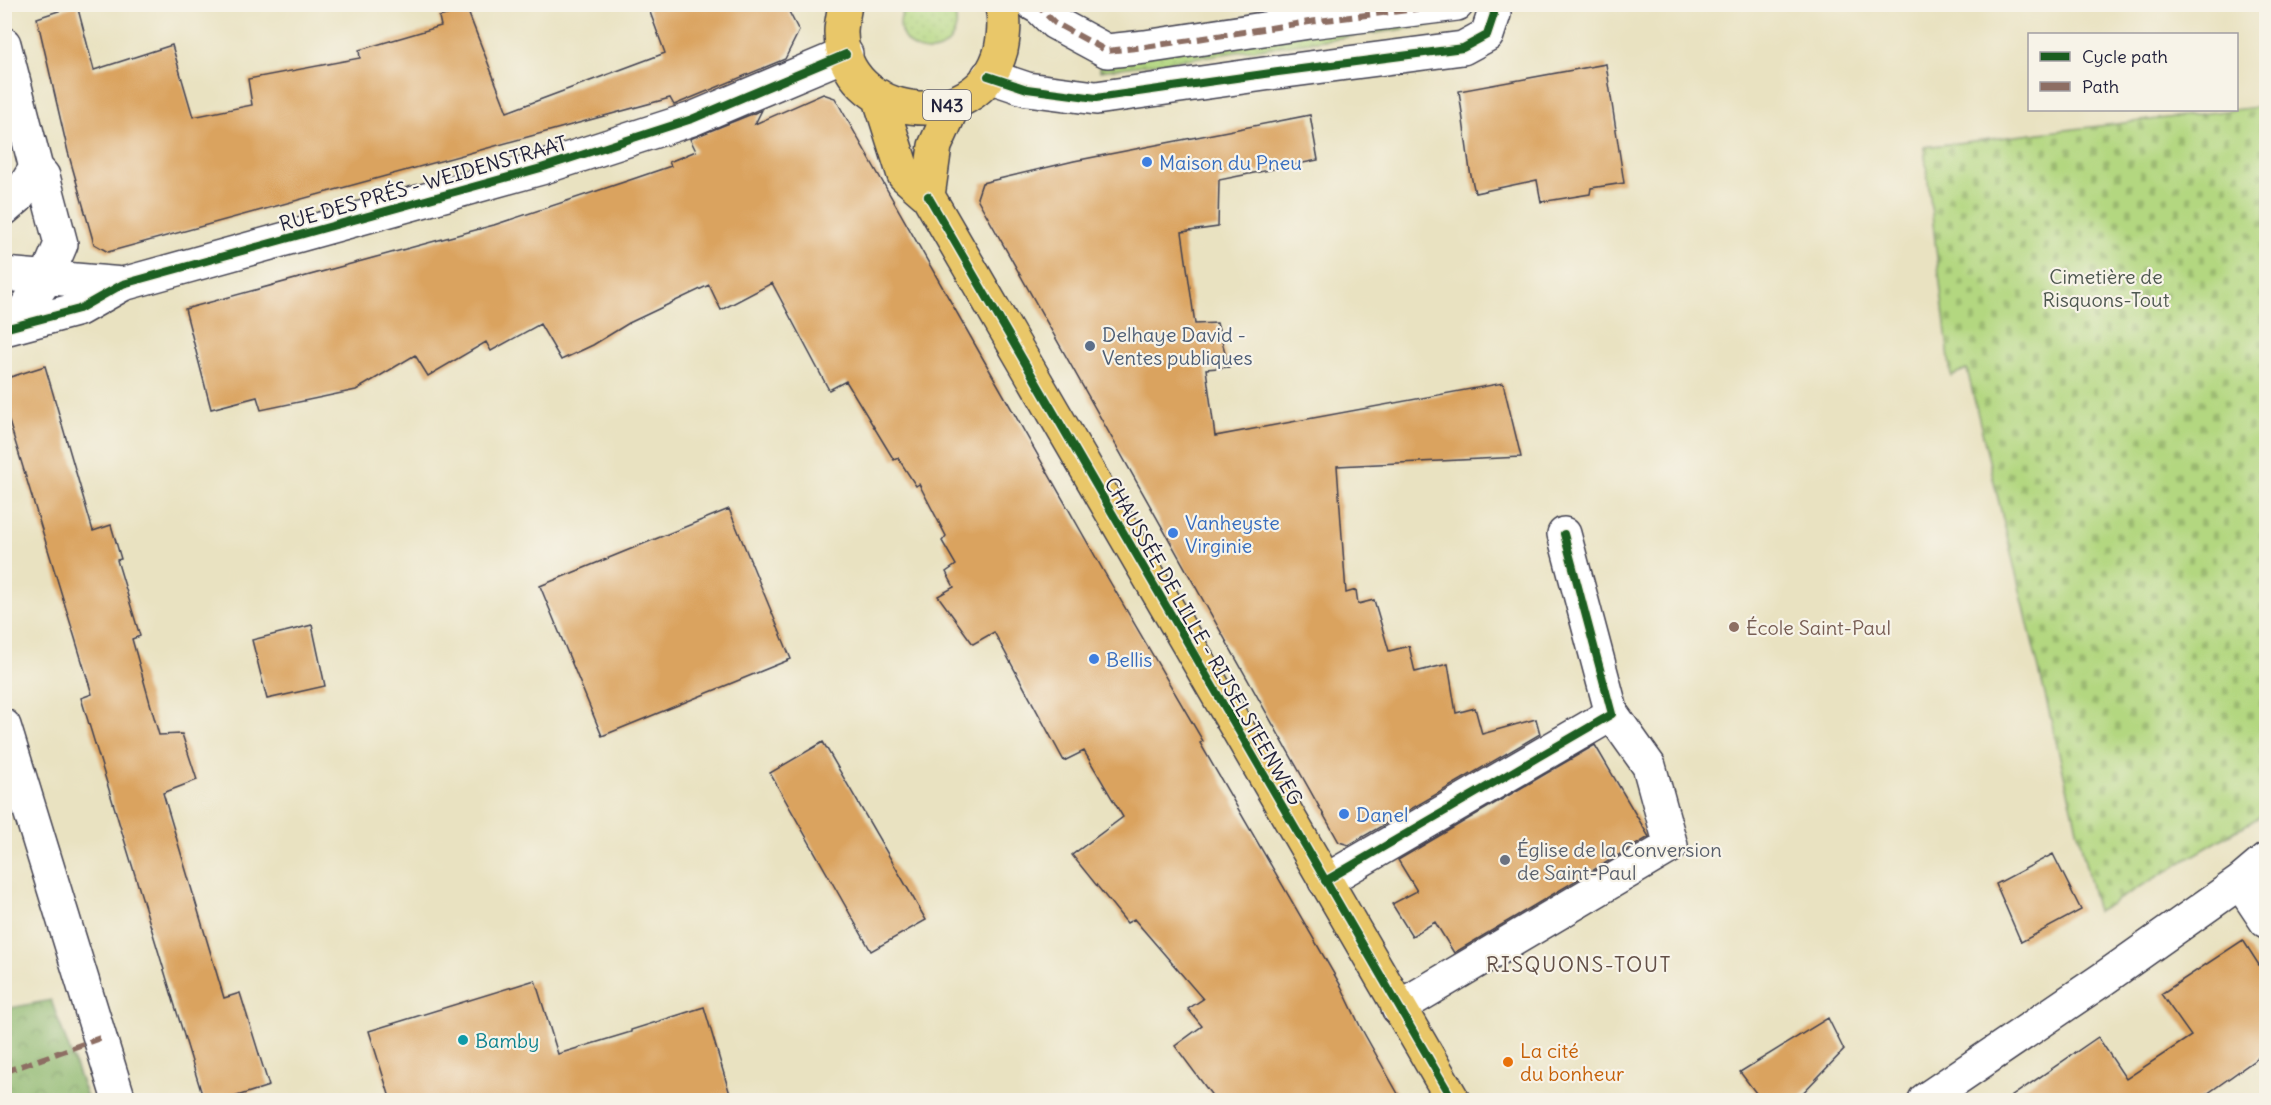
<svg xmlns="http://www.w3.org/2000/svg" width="2271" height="1105" viewBox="0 0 2271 1105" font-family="Delius,sans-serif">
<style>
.grass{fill:url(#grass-dots);stroke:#6a7c5e;stroke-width:1.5}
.forest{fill:url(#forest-crowns);stroke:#586d54;stroke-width:1.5}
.cemetery{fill:url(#cemetery-stones);stroke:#6a7c5e;stroke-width:1.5}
.building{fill:#daa35e}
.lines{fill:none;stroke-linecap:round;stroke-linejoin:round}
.minor-casing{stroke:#403f4f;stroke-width:36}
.major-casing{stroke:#403f4f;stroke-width:36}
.minor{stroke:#fff;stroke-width:33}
.major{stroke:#e9c769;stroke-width:33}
.quiet{stroke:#8d6e63;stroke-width:6;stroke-dasharray:12 6;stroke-linecap:butt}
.cycleway-casing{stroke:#f7f3e8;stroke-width:11}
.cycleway{stroke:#1b5e20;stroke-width:8}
.shop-dot{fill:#3f7fe0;stroke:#f7f3e8;stroke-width:2}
.service-dot{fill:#5c6f8a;stroke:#f7f3e8;stroke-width:2}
.education-dot{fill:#8d6e63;stroke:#f7f3e8;stroke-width:2}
.worship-dot{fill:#6b7280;stroke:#f7f3e8;stroke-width:2}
.culture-dot{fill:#0f9aa8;stroke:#f7f3e8;stroke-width:2}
.food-dot{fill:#e8710a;stroke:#f7f3e8;stroke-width:2}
.labels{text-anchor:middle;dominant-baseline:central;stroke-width:4.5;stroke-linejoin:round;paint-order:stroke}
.shield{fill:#f7f3e8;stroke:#62616f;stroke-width:1.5}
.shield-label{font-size:18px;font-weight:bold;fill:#22223b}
.shop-label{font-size:20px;fill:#366cbe;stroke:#f7f3e8;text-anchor:start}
.street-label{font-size:20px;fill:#22223b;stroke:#f7f3e8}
.park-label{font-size:20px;fill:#4e5850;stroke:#f7f3e8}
.service-label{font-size:20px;fill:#4e5e75;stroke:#f7f3e8;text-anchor:start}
.education-label{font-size:20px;fill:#785e54;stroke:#f7f3e8;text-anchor:start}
.worship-label{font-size:20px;fill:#5b616d;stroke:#f7f3e8;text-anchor:start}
.culture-label{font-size:20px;fill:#0d838f;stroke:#f7f3e8;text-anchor:start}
.food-label{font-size:20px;fill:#c56008;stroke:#f7f3e8;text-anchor:start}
.neighbourhood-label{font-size:21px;letter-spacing:1.5px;fill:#624f47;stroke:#f7f3e8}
</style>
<defs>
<pattern id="grass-dots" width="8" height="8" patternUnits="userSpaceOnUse" patternTransform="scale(1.5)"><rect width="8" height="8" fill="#b3d780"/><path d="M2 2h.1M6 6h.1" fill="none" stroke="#9ab870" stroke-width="1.8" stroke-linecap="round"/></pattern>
<pattern id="forest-crowns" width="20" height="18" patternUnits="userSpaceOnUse" patternTransform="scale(1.5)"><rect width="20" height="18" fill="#8eb86e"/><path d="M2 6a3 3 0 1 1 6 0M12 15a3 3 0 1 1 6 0" fill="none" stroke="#74955c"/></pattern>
<pattern id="cemetery-stones" width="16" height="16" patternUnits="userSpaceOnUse" patternTransform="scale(1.5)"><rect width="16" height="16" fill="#b3d780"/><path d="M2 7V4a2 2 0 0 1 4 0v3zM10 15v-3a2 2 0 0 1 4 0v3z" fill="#9ab870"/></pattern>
</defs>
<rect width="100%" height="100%" fill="#f7f3e8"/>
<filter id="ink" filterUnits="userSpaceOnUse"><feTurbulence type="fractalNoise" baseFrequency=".0167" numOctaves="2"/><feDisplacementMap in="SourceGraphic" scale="12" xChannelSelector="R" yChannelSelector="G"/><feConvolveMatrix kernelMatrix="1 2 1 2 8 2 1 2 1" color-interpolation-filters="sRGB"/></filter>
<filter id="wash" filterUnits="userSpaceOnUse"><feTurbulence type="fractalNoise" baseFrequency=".008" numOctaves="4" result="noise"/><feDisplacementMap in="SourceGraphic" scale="24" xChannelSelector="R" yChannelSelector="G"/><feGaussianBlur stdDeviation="1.35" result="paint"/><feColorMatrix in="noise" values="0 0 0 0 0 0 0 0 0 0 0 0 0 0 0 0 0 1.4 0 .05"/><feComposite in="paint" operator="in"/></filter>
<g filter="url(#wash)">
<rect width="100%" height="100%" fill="#e9e2c1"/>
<!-- grass -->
<path class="grass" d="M906,5H949C956,13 958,21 955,31C943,70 881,47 906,5Z
M1451,11L1453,22L1100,71V59Z"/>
<!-- forest -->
<path class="forest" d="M51,1000L88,1100H5V1009Z"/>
<!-- cemetery -->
<path class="cemetery" d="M2266,106V813L2097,912L1967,369L1951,376L1924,147Z"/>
<g id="blocks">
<!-- building -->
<path class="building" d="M647,4H785L799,31L785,59L674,105L670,98L108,252L94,244L68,152L37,18L77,5L94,70L172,45L193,117L252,105L248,79L360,58L359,50L441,26L439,17L467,9L507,112L665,53Z
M1606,64L1624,183L1591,188L1590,194L1541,202L1537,180L1475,193L1470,171L1459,91Z
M823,94L835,98L1103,570L1203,741L1200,743L1341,986L1360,1026L1402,1101H1216L1175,1046L1202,1026L1188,1009L1203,999L1134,919L1127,923L1072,855L1123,817L1084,751L1064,761L994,632L973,644L938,596L954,587L946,572L956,565L942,541L946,536L919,484L916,486L898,458L894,460L846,381L829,390L772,283L721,310L709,285L629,323L593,345L561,360L540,324L491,351L486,342L428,376L415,355L356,390L261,410L257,397L211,409L185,309L494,225L627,181L671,166L669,162L696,151L690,139L762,110L755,124Z
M1310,115L1318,160L1219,180L1218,227L1182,232L1195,324L1217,323L1229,367L1206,369L1215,436L1503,383L1521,457L1337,466L1346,593L1356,590L1358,604L1374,600L1389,651L1409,646L1415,672L1448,664L1456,713L1475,708L1482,734L1536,719L1540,734L1349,845L1339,842L977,198L982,183L1074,161Z
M45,366L93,531L111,525L121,559L117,560L140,636L132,639L159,735L182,734L197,780L163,793L224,998L240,993L269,1086L221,1101H204L81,698L92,694L4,405V379Z
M729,509L791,659L602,736L540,586Z
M312,625L325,686L267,699L252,640Z
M823,742L926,920L871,951L770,773Z
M1595,745L1649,837L1454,953L1435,922L1412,936L1392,904L1417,891L1398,860Z
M2053,854L2081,910L2021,942L1996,884Z
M2243,940L2266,976V1052L2197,1101H2005L2098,1037L2126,1079L2191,1036L2161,994Z
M535,980L558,1054L631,1032V1030L704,1007L732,1101H391L369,1031Z
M1828,1018L1844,1050L1795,1101H1762L1740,1072Z"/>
</g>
</g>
<g filter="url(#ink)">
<use href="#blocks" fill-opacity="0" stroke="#403f4f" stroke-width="1.5"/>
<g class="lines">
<defs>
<path id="minor" d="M1033,4L1040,8L1055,23L1107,51L1145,47L1309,22L1457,4
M4,44L36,168
M988,76L1027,89L1096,98L1278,72L1463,48L1487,35L1494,14L1492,4
M4,209L18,197L36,168L43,176L61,244L46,279L13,326
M4,274L123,284
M4,329L79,309L123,284L541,168L692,119L846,54
M4,726L119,1100
M1325,881L1612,714L1564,534
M2240,882L2266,921
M1398,1008L1671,846L1649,766L1612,714
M1925,1100L2103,979L2240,882L2266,860"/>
<path id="major" d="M845,4C844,13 841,23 841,32C842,121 978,138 1001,50C1004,35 1006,19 1001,4
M879,96L904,175L928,196L1453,1100
M928,196L935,146L955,102"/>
</defs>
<!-- minor casing -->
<use href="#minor" class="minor-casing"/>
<!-- major casing -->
<use href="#major" class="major-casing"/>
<!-- minor -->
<use href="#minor" class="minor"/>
<!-- major -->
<use href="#major" class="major"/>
<!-- quiet -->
<path class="quiet" d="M1033,4L1040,8L1055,23L1107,51L1145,47L1309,22L1457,4
M4,1072L100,1038"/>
<defs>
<path id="cycleway" d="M988,76L1027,89L1096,98L1278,72L1463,48L1487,35L1494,14L1492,4
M928,196L1453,1100
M4,329L79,309L123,284L541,168L692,119L846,54
M1325,881L1612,714L1564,534"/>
</defs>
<!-- cycleway casing -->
<use href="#cycleway" class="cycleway-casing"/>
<!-- cycleway -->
<use href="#cycleway" class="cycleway"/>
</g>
</g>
<!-- markers -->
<g class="shop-dot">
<circle cx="1147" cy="162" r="6"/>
<circle cx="1173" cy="533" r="6"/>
<circle cx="1094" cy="659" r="6"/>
<circle cx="1344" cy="814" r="6"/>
</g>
<circle class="service-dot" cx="1090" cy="346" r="6"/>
<circle class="education-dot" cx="1734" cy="627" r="6"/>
<circle class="worship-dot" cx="1505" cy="860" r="6"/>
<circle class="culture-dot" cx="463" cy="1040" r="6"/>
<circle class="food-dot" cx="1508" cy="1062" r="6"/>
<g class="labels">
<!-- shield labels -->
<rect class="shield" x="923" y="90" width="48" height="30" rx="4.5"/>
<g class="shield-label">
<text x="947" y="105">N43</text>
</g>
<!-- shop labels -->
<g class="shop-label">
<text x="1159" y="162">Maison du Pneu</text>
<text x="1185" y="522">Vanheyste<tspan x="1185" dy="23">Virginie</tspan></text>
<text x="1106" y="659">Bellis</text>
<text x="1356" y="814">Danel</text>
</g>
<!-- street labels -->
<g class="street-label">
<text transform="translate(423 183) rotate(-16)">RUE DES PRÉS - WEIDENSTRAAT</text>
<text transform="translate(1204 641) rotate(60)">CHAUSSÉE DE LILLE - RIJSELSTEENWEG</text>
</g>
<!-- park labels -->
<g class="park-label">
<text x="2106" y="276">Cimetière de<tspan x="2106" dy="23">Risquons-Tout</tspan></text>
</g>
<!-- service labels -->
<g class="service-label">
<text x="1102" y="334">Delhaye David -<tspan x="1102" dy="23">Ventes publiques</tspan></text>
</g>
<!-- education labels -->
<g class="education-label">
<text x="1746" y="627">École Saint-Paul</text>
</g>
<!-- worship labels -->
<g class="worship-label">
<text x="1517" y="849">Église de la Conversion<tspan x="1517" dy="23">de Saint-Paul</tspan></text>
</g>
<!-- culture labels -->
<g class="culture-label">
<text x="475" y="1040">Bamby</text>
</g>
<!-- food labels -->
<g class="food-label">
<text x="1520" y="1050">La cité<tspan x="1520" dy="23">du bonheur</tspan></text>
</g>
<!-- neighbourhood labels -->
<g class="neighbourhood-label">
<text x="1579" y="964">RISQUONS-TOUT</text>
</g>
</g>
<!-- margin -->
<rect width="2271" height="1105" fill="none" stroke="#f7f3e8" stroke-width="24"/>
<!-- legend -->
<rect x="2028" y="33" width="210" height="78" fill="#f7f3e8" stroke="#a29fa3" stroke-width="1.5"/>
<rect x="2040" y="52" width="30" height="9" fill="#1b5e20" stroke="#a29fa3" stroke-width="1.5"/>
<text x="2082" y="63" font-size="18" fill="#22223b">Cycle path</text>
<rect x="2040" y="82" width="30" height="9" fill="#8d6e63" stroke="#a29fa3" stroke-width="1.5"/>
<text x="2082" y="93" font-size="18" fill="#22223b">Path</text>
</svg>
